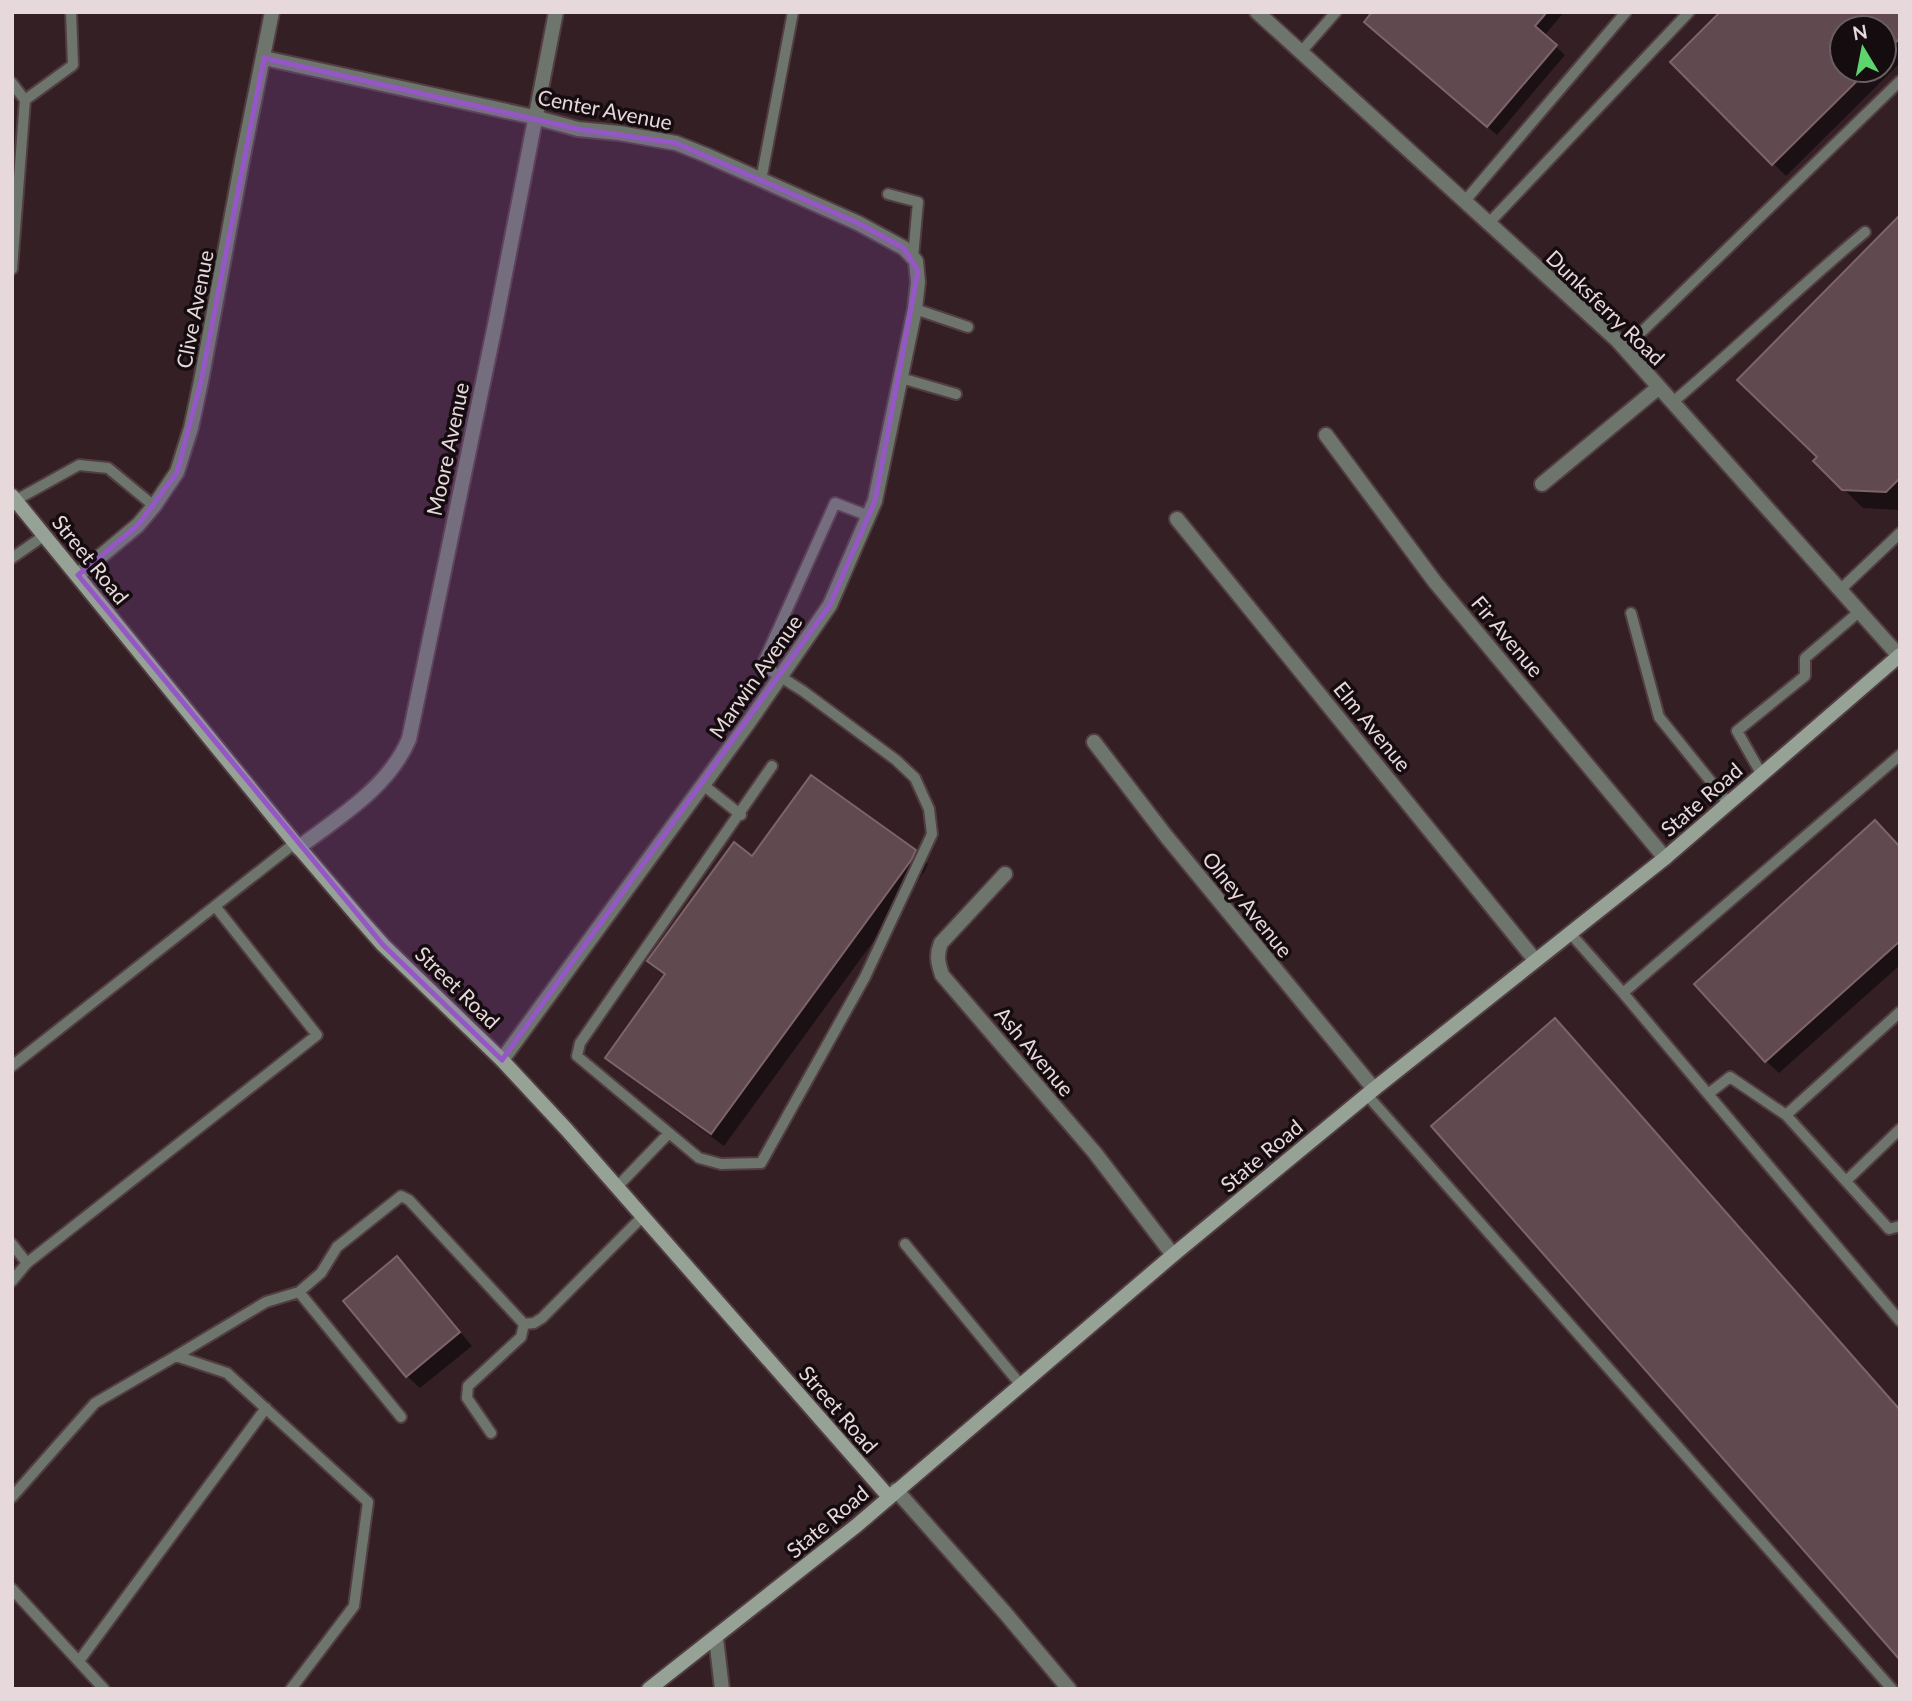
<svg xmlns="http://www.w3.org/2000/svg" width="1912" height="1701" viewBox="0 0 1912 1701" font-family="Lato,sans-serif">
<style>
.shadow{fill:#0007;fill-rule:evenodd}
.building{fill:#614950;stroke:#7d636a;stroke-width:2}
.lines{fill:none;stroke-linecap:round;stroke-linejoin:round}
.lane-casing{stroke:#513d42;stroke-width:14}
.street-casing{stroke:#513d42;stroke-width:18}
.secondary-casing{stroke:#513d42;stroke-width:18}
.lane{stroke:#6d756d;stroke-width:10}
.street{stroke:#6d756d;stroke-width:14}
.secondary{stroke:#95a295;stroke-width:14}
.marked{fill:#9657c6;fill-opacity:0.2;stroke:#9657c6;stroke-width:5;stroke-linejoin:round}
.labels{text-anchor:middle;dominant-baseline:central;stroke-width:7;stroke-linejoin:round;paint-order:stroke}
.street-label{font-size:21px;fill:#e7d8dc;stroke:#150c0f}
</style>
<rect width="100%" height="100%" fill="#341f25"/>
<!-- shadow -->
<path class="shadow" d="M1375,12H1564L1544,36L1565,55L1497,135L1375,32Z
M1900,12V63L1786,176L1672,62ZM1842,28H1884V70H1842Z
M1900,226V510L1863,508L1815,461L1819,458Z
M1900,848V965L1779,1073L1766,1061Z
M915,852L928,864L924,872L724,1146L620,1070L607,1058L666,976L649,961L752,858Z
M397,1258L472,1346L420,1388L407,1376Z"/>
<!-- building -->
<path class="building" d="M1372,12H1547L1535,26L1557,45L1487,127L1364,22Z
M1720,12H1900V38L1884,54V28H1842V70H1868L1772,165L1670,62Z
M1900,215V478L1886,492L1842,490L1813,461L1817,457L1737,380Z
M811,775L916,850L912,859L711,1134L605,1058L665,974L647,961L734,842L752,856Z
M1875,820L1900,847V941L1765,1062L1694,984Z
M1555,1018L1900,1410V1660L1431,1126Z
M397,1256L460,1332L406,1377L343,1301Z"/>
<g class="lines">
<defs>
<path id="lane" d="M1301,52L1336,12
M12,83L25,100L12,269
M25,100L73,65L71,12
M761,180L793,12
M888,194L918,202L913,257
M1464,202L1626,12
M1488,224L1689,12
M915,309L968,327
M1624,349L1900,81
M901,378L956,394
M1673,402C1738,347 1799,287 1865,232
M16,500L79,465L108,468L154,506
M12,558L45,535
M1841,589L1900,533
M1631,613L1659,717L1729,804
M772,766L580,1043L577,1056L699,1158L721,1164L761,1163L865,977L932,834L929,809L915,778L896,760L803,691L762,665L835,503L869,516
M1762,775L1737,731L1805,676V658L1860,611
M702,784L741,815
M1570,933L1623,993L1900,755
M1623,993L1708,1094L1730,1077L1786,1115
M1900,1012L1786,1115L1889,1229L1900,1226
M12,1066L295,843
M1708,1094L1900,1321
M1367,1095L1892,1689
M1846,1181L1900,1129
M617,1187L669,1133
M12,1244L27,1263L317,1035L215,906
M905,1244L1020,1384
M12,1281L27,1263
M176,1356L266,1302L299,1292
M401,1417L299,1292L321,1273L337,1247L401,1196L409,1200L524,1324L534,1323L542,1318L643,1216
M491,1433L467,1398L468,1386L521,1337L524,1324
M12,1497L95,1403L176,1356L227,1373L368,1502L354,1606L291,1689
M12,1589L104,1689
M79,1661L266,1408"/>
<path id="street" d="M1257,12L1617,340L1900,657
M264,58L534,117L578,129L619,133L676,143L706,155L858,223L904,248L916,261L918,282L915,309L875,501L830,605L749,722L502,1060
M1326,435L1435,582L1665,858
M1542,484L1659,387
M1177,519L1535,960
M78,575L138,525L154,506L177,472L191,428L201,381L242,161L272,12
M1094,742L1166,836L1374,1089
M298,848C339,817 389,787 409,739L495,325L556,12
M1005,874L941,943C936,955 938,963 942,975L1095,1153L1173,1255
M896,1490L1006,1614L1069,1689
M716,1638L722,1689"/>
<path id="secondary" d="M12,496L295,843L360,919L383,945L502,1060L567,1130L889,1497
M649,1689L856,1526L1173,1255L1374,1089L1665,858L1900,655"/>
</defs>
<!-- lane casing -->
<use href="#lane" class="lane-casing"/>
<!-- street casing -->
<use href="#street" class="street-casing"/>
<!-- secondary casing -->
<use href="#secondary" class="secondary-casing"/>
<!-- lane -->
<use href="#lane" class="lane"/>
<!-- street -->
<use href="#street" class="street"/>
<!-- secondary -->
<use href="#secondary" class="secondary"/>
</g>
<!-- marked area -->
<path class="marked" d="M264,58L578,129L676,143L858,223L904,248L918,271L875,501L830,605L502,1060L383,945L78,575L138,525L177,472L201,381Z"/>
<g class="labels">
<!-- street labels -->
<g class="street-label">
<text transform="translate(605 109) rotate(11)">Center Avenue</text>
<text transform="translate(1606 307) rotate(44)">Dunksferry Road</text>
<text transform="translate(194 309) rotate(-79)">Clive Avenue</text>
<text transform="translate(447 449) rotate(-78)">Moore Avenue</text>
<text transform="translate(91 559) rotate(51)">Street Road</text>
<text transform="translate(1508 636) rotate(50)">Fir Avenue</text>
<text transform="translate(755 676) rotate(-55)">Marwin Avenue</text>
<text transform="translate(1373 726) rotate(51)">Elm Avenue</text>
<text transform="translate(1701 799) rotate(-41)">State Road</text>
<text transform="translate(1248 904) rotate(51)">Olney Avenue</text>
<text transform="translate(458 987) rotate(44)">Street Road</text>
<text transform="translate(1035 1051) rotate(50)">Ash Avenue</text>
<text transform="translate(1261 1155) rotate(-40)">State Road</text>
<text transform="translate(839 1409) rotate(49)">Street Road</text>
<text transform="translate(827 1521) rotate(-40)">State Road</text>
</g>
</g>
<!-- border -->
<rect width="1912" height="1701" fill="none" stroke="#e7d8dc" stroke-width="28"/>
<!-- north arrow -->
<g transform="translate(1863 49) rotate(350)"><circle r="33" fill="#150c0f" stroke="#695e61" stroke-width="2"/>
<path d="M0-5L12 26L0 18L-12 26Z" fill="#5dd56d"/>
<text y="-10" font-size="19" font-weight="bold" text-anchor="middle" fill="#e7d8dc">N</text>
</g>
</svg>
